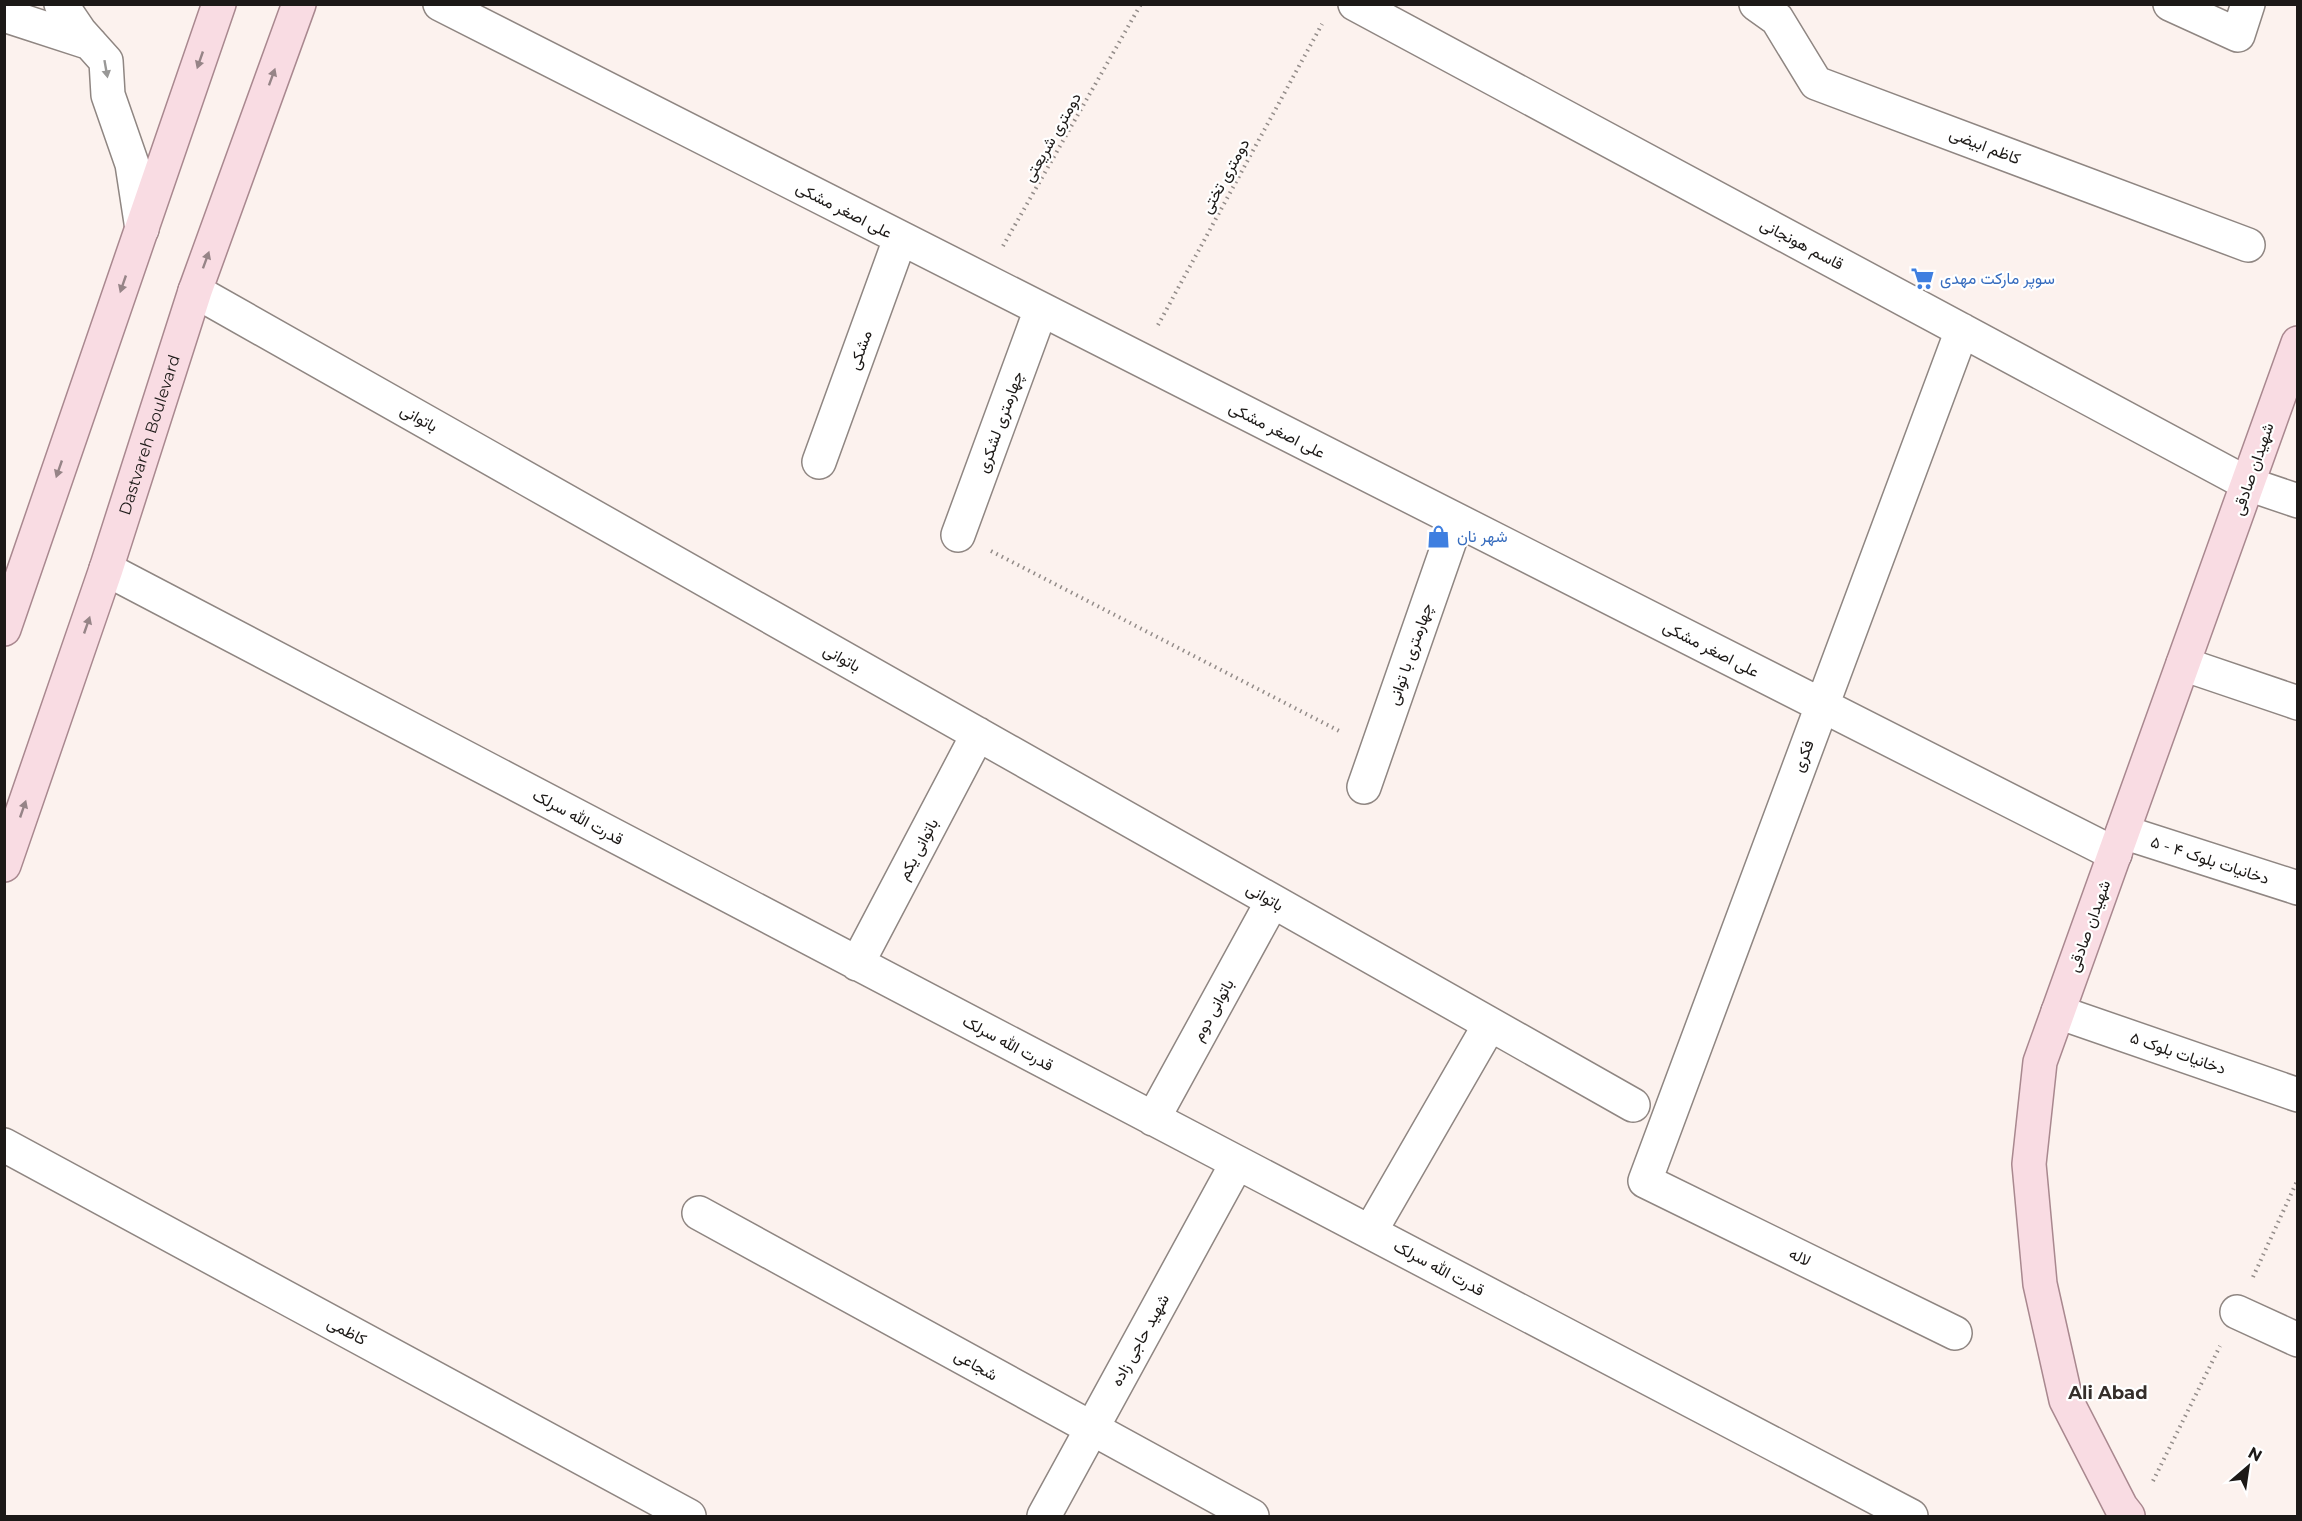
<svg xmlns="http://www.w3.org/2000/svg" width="2302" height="1521" viewBox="0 0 2302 1521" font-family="Montserrat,Vazirmatn,sans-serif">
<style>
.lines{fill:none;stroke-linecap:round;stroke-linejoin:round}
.minor-casing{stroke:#8f8682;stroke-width:36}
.major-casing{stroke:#a9888f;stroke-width:36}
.path{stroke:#938c89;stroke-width:4;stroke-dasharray:1.5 4.5;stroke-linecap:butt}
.minor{stroke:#fff;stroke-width:33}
.major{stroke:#f9dce3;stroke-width:33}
.oneway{fill:#968487}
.oneway2{fill:#999897}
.labels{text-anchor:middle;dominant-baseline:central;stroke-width:4.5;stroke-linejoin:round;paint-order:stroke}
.street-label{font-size:16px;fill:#1c1917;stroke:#fff}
.shop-label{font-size:16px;fill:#366cbe;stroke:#fff;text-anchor:start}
.neighbourhood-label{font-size:18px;font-weight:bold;fill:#352e2a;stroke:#fff}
</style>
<rect width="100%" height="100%" fill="#fcf2ee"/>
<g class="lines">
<defs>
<path id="minor" d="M61,4L80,32L106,61L108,95L132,164L142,229
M440,4L2115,854
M1355,4L2248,484L2298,501
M1756,4L1777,19L1816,83L2248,245
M2170,4L2238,35L2248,4
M4,15L90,43
M195,291L1633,1105
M819,462L900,239
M958,535L1041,309
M106,569L1911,1516
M2183,664L2298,703
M1364,787L1457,520
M2123,832L2298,888
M857,964L978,734
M2058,1012L2298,1095
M1153,1119L1272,902
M4,1145L689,1516
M699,1213L1252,1516
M1370,1232L1490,1024
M2237,1312L2298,1340
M1955,1333L1645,1181L1962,330
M1044,1516L1237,1163"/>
<g id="major">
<path d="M4,629L219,4"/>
<path id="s1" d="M4,865L106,569L195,291L299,4"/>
<path d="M2128,1516L2121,1507L2066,1400L2040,1284L2029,1164L2040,1062L2298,343"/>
</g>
</defs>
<!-- minor casing -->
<use href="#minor" class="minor-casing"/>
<!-- major casing -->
<use href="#major" class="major-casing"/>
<!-- path -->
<path class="path" d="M1003,246L1141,4
M1158,325L1322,24
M991,551L1341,732
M2253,1277L2298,1179
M2153,1481L2220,1346"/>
<!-- minor -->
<use href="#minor" class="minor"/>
<!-- major -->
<use href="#major" class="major"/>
</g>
<!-- one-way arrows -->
<defs><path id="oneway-solid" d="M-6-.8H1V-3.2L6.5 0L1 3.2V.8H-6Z" transform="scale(1.5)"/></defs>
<g class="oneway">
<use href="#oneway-solid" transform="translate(200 60) rotate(109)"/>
<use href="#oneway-solid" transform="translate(272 77) rotate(-70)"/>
<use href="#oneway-solid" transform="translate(206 260) rotate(-70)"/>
<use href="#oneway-solid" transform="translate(123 284) rotate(109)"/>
<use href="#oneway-solid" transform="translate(59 469) rotate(109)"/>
<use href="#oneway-solid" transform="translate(87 625) rotate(-71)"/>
<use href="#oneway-solid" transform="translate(23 809) rotate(-71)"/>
</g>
<use class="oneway2" href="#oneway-solid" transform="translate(106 69) rotate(80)"/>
<!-- icons -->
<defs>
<symbol id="supermarket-bare" viewBox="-9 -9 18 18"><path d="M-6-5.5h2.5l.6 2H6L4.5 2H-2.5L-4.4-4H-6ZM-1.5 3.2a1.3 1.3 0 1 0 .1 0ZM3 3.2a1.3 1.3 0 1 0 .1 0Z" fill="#3f7fe0" stroke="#fff" stroke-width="2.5" paint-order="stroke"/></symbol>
<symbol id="shop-bare" viewBox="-9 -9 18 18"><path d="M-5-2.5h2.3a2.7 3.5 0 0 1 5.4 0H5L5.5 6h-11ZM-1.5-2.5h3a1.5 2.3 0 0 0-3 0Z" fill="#3f7fe0" stroke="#fff" stroke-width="2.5" paint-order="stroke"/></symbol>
</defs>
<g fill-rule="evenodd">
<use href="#supermarket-bare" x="1906" y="262" width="33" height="33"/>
<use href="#shop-bare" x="1422" y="520" width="33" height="33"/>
</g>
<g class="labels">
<!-- street labels -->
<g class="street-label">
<text transform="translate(1052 137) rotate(-60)">دومتری شریعتی</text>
<text transform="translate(1985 146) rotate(21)">کاظم ابیضی</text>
<text transform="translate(1225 176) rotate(-61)">دومتری تختی</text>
<text transform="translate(844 210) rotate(27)">علی اصغر مشکی</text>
<text transform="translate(1802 244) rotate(28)">قاسم هونجانی</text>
<text transform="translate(860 350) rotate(-70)">مشکی</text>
<text transform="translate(419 418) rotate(29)">باتوانی</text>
<text transform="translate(1000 422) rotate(-70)">چهارمتری لشکری</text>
<text transform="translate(1277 430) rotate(27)">علی اصغر مشکی</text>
<text stroke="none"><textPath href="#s1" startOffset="454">Dastvareh Boulevard</textPath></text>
<text transform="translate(2253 469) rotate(-71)">شهیدان صادقی</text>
<text transform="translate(1711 649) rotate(27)">علی اصغر مشکی</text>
<text transform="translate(1410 654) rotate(-71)">چهارمتری با توانی</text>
<text transform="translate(842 658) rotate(29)">باتوانی</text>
<text transform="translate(1803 756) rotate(-69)">فکری</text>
<text transform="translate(578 817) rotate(28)">قدرت الله سرلک</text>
<text transform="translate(918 849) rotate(-62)">باتوانی یکم</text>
<text transform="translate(2210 860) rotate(18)">دخانیات بلوک ۴ - ۵</text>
<text transform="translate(1265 897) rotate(30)">باتوانی</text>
<text transform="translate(2089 926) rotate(-70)">شهیدان صادقی</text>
<text transform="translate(1213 1010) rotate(-61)">باتوانی دوم</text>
<text transform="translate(1008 1043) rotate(28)">قدرت الله سرلک</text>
<text transform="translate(2178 1053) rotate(19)">دخانیات بلوک ۵</text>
<text transform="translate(1800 1257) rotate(26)">لاله</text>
<text transform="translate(1439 1268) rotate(28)">قدرت الله سرلک</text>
<text transform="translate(347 1331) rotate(28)">کاظمی</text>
<text transform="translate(1140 1340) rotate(-61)">شهید حاجی زاده</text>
<text transform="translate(976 1365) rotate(29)">شجاعی</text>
</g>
<!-- shop labels -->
<g class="shop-label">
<text x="1940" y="278">سوپر مارکت مهدی</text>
<text x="1457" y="536">شهر نان</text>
</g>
<!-- neighbourhood labels -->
<g class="neighbourhood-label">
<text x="2108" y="1393">Ali Abad</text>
</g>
</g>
<!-- border -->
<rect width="2302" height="1521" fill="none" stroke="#1c1917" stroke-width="12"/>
<!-- north arrow -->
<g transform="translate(2248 1467) rotate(29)" stroke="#ffffff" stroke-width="4.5" paint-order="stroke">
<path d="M0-4.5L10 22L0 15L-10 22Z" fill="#1c1917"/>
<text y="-9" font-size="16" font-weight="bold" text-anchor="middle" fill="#1c1917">N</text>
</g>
</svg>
